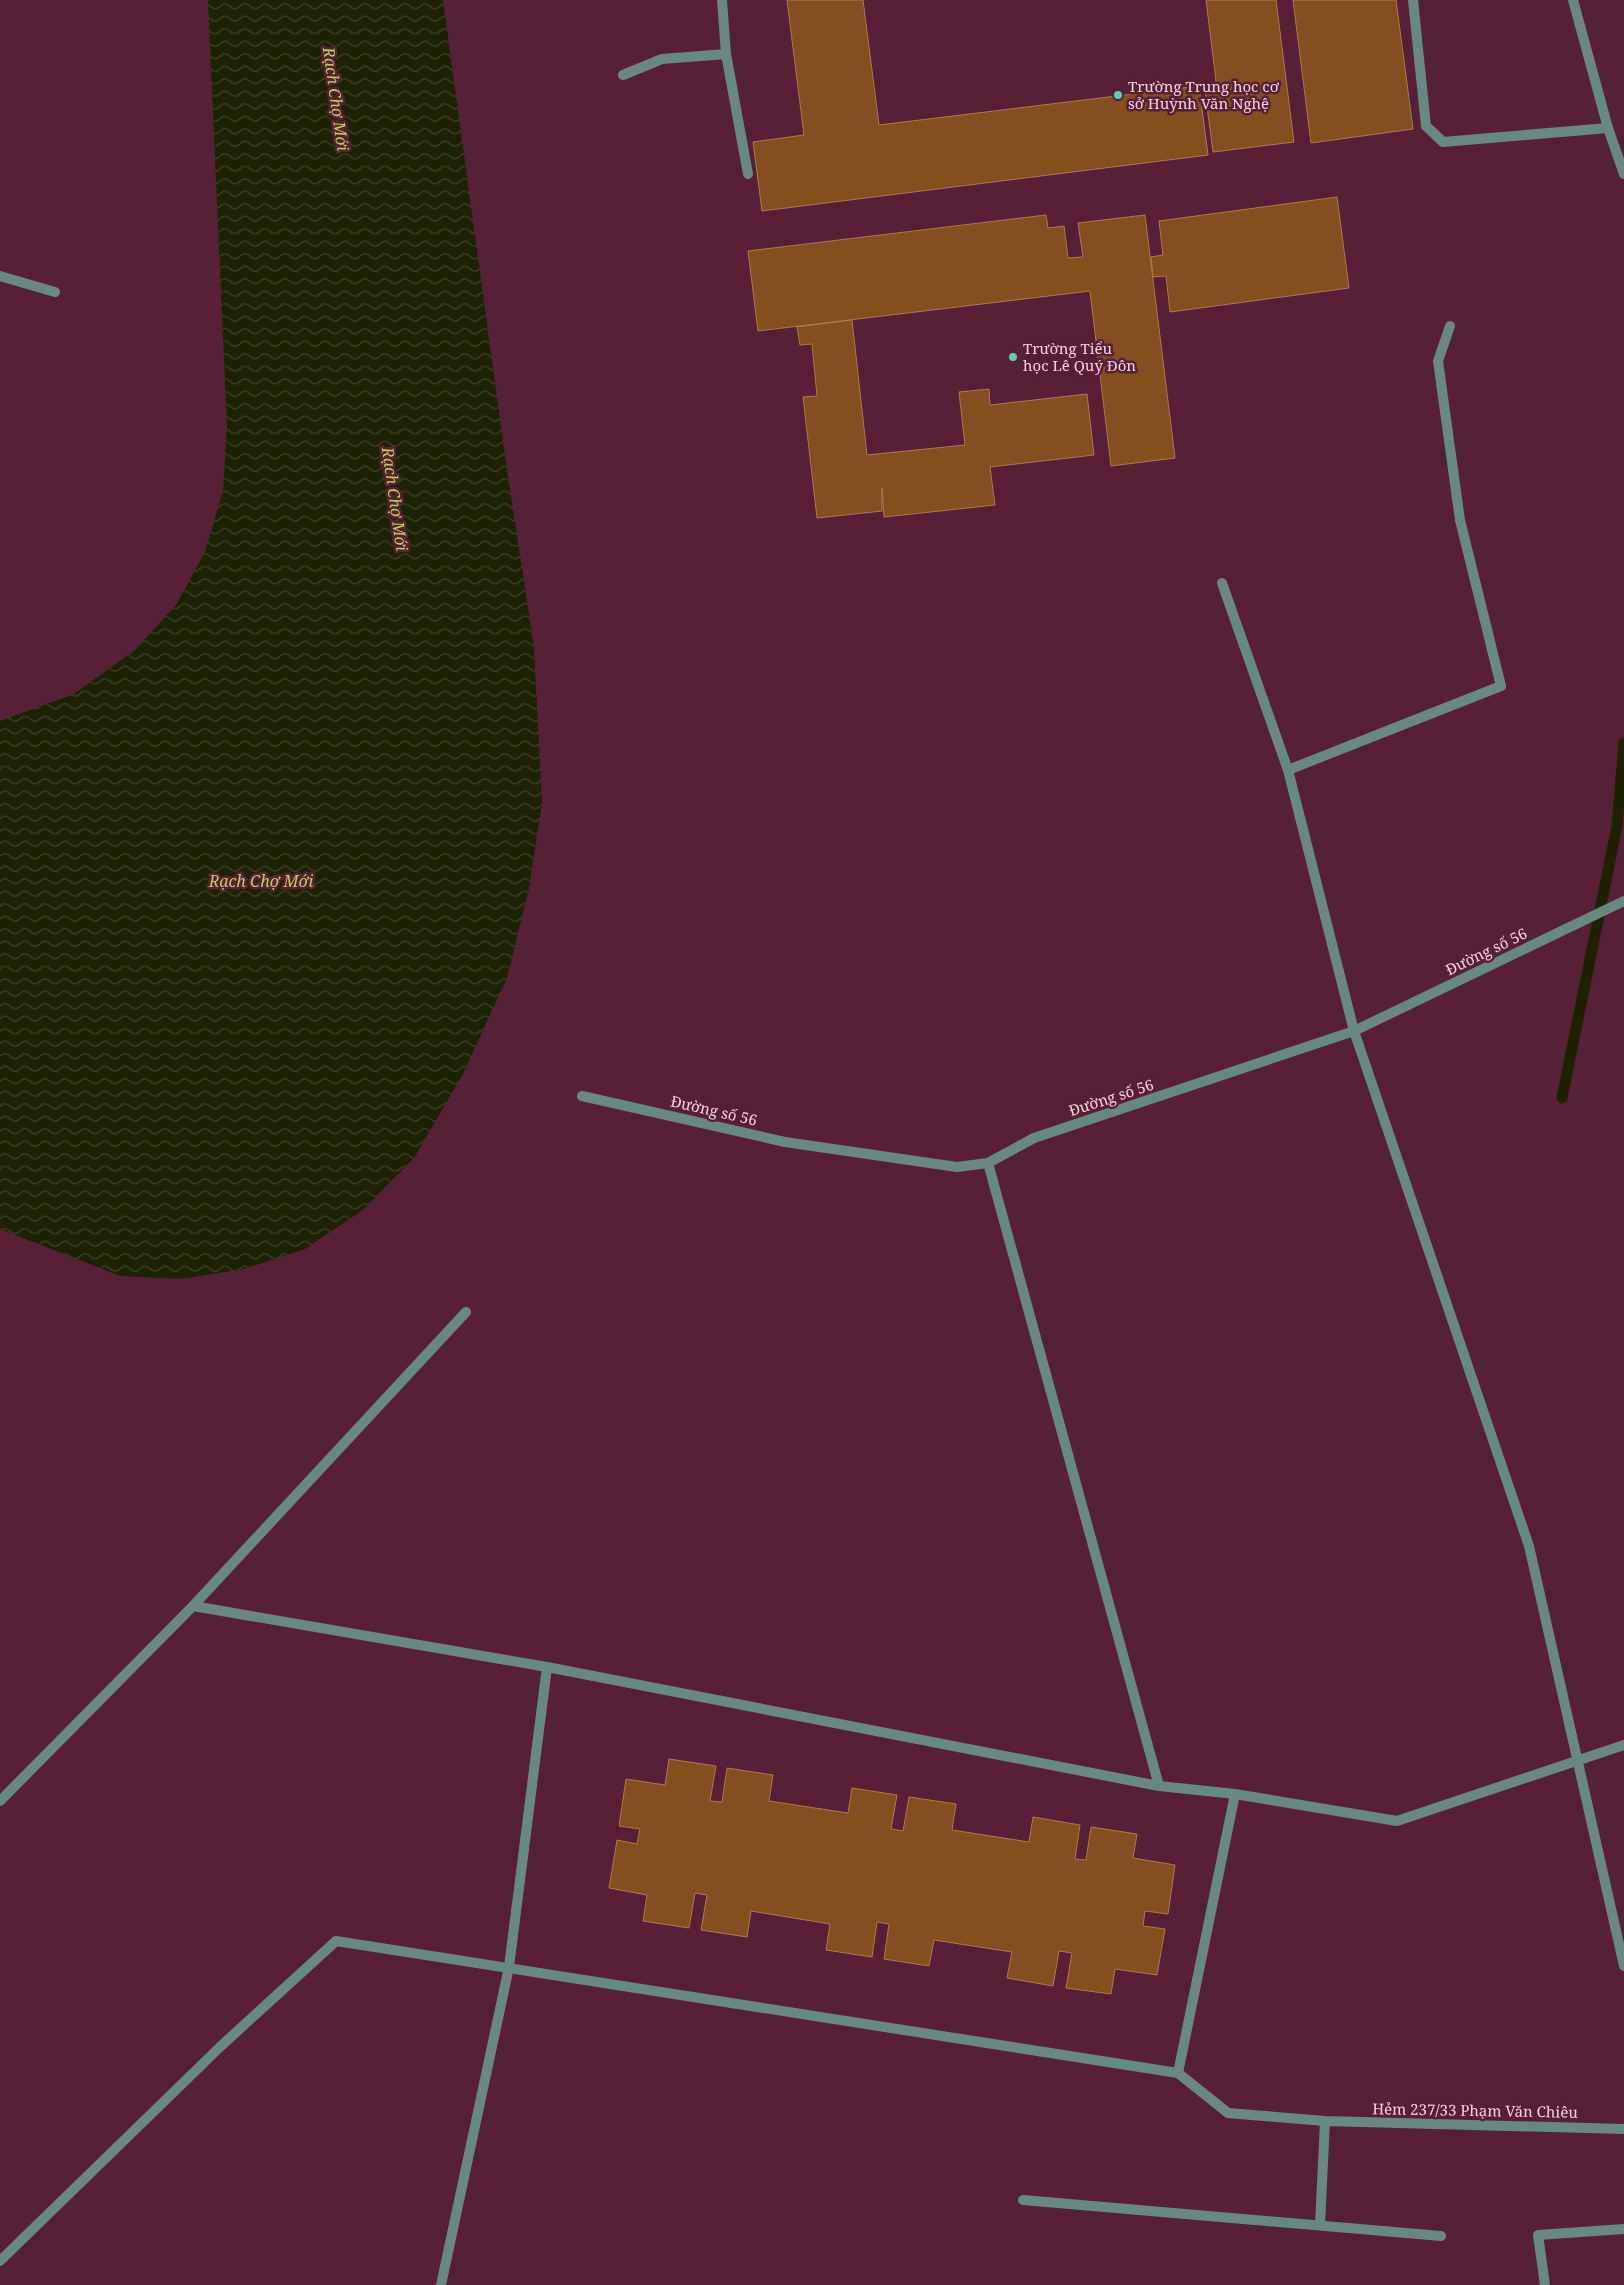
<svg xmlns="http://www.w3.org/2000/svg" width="1624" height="2285" viewBox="0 0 1624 2285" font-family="'Noto Serif',serif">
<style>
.water{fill:url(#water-waves)}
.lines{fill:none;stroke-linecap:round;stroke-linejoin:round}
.stream{stroke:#1d2205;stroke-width:11}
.building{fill:#844e1f;stroke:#af7a50}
.lane{stroke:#688981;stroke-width:10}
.street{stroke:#688981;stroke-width:10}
.poi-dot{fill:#5eceb8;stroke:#582036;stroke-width:2}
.labels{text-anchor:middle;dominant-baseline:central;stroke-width:5;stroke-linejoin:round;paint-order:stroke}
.poi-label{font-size:15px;fill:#f8d3de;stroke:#582036;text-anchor:start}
.street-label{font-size:15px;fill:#f8d3de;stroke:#582036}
.water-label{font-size:16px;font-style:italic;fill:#bbd057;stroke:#582036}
</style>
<defs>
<pattern id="water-waves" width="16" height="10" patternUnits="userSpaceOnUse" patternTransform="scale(1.25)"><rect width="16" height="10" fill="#1d2205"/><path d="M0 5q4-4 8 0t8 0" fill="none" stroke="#3f4129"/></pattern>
</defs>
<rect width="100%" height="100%" fill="#582036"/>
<!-- water -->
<path class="water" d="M208,0H443L505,456L534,647L542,804L529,888L507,978L463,1074L414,1158L363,1210L305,1249L244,1269L181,1279L120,1276L0,1229V721L74,694L135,650L176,605L205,552L223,491L227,427Z"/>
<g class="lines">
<!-- stream -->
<path class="stream" d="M1562,1098L1617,826L1624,743"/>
</g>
<!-- building -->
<path class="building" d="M787,0H863L879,125L1199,86L1208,155L762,211L753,142L804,135Z
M1206,0H1276L1294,142L1213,152L1205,91L1217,89Z
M1293,0H1396L1413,129L1311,143Z
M1337,197L1349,288L1170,312L1166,276L1153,277L1151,257L1163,255L1159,221Z
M1046,215L1048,228L1064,226L1068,258L1083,257L1078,223L1145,215L1175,458L1111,466L1090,291L758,331L748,251Z
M852,320L867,455L965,445L959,392L989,389L990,405L1087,394L1094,455L990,467L995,505L884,517L882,488V511L817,518L803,397L817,396L812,344L800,345L797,327Z
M669,1759L716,1766L710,1801L722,1802L727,1768L773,1775L769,1801L848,1813L852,1788L897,1795L891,1829L903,1831L909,1797L956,1804L952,1830L1029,1842L1033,1817L1080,1825L1075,1859L1086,1860L1091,1827L1137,1834L1133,1858L1175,1865L1168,1914L1145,1911L1143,1926L1165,1929L1157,1975L1115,1969L1111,1994L1066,1988L1072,1953L1059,1951L1053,1986L1007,1978L1012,1952L934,1940L929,1966L884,1959L889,1924L877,1922L872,1957L826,1950L830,1924L751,1911L747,1937L701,1930L707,1895L695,1893L689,1928L643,1921L647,1895L609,1888L617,1840L637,1844L640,1829L619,1826L626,1779L665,1785Z"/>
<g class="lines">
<!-- lane -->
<path class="lane" d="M1413,0L1426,126L1443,142L1608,128
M726,54L748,174
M623,75L662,59L726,54L722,0
M1450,326L1438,361L1460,520L1501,686L1288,770L1354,1031L1529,1546L1624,1966
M1178,2073L1228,2113L1325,2121L1624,2129
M1023,2200L1441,2236
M1320,2225L1325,2121
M1545,2285L1538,2235L1624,2229"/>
<!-- street -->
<path class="street" d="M1573,0L1608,128L1624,174
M0,276L55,292
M1222,583L1288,770
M582,1096L785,1142L957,1167L988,1163L1034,1138L1354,1031L1624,901
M988,1163L1159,1786
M193,1606L547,1667L1159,1786L1235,1794L1397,1821L1624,1745
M0,1801L193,1606L466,1312
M0,2261L221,2046L336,1941L1178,2073L1235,1794
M441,2285L509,1967L547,1667"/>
</g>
<!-- markers -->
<g class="poi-dot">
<circle cx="1118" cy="95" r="5"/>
<circle cx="1013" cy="357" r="5"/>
</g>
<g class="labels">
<!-- poi labels -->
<g class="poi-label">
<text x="1128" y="86">Trường Trung học cơ<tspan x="1128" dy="17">sở Huỳnh Văn Nghệ</tspan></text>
<text x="1023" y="348">Trường Tiểu<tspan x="1023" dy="17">học Lê Quý Đôn</tspan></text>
</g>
<!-- street labels -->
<g class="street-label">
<text transform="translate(1486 951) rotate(-26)">Đường số 56</text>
<text transform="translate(1111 1097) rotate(-18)">Đường số 56</text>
<text transform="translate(714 1110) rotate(13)">Đường số 56</text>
<text transform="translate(1475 2110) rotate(1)">Hẻm 237/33 Phạm Văn Chiêu</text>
</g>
<!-- water labels -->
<g class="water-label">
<text transform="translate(336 99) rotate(82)">Rạch Chợ Mới</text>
<text transform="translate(395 499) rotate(82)">Rạch Chợ Mới</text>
<text x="261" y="881">Rạch Chợ Mới</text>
</g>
</g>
</svg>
